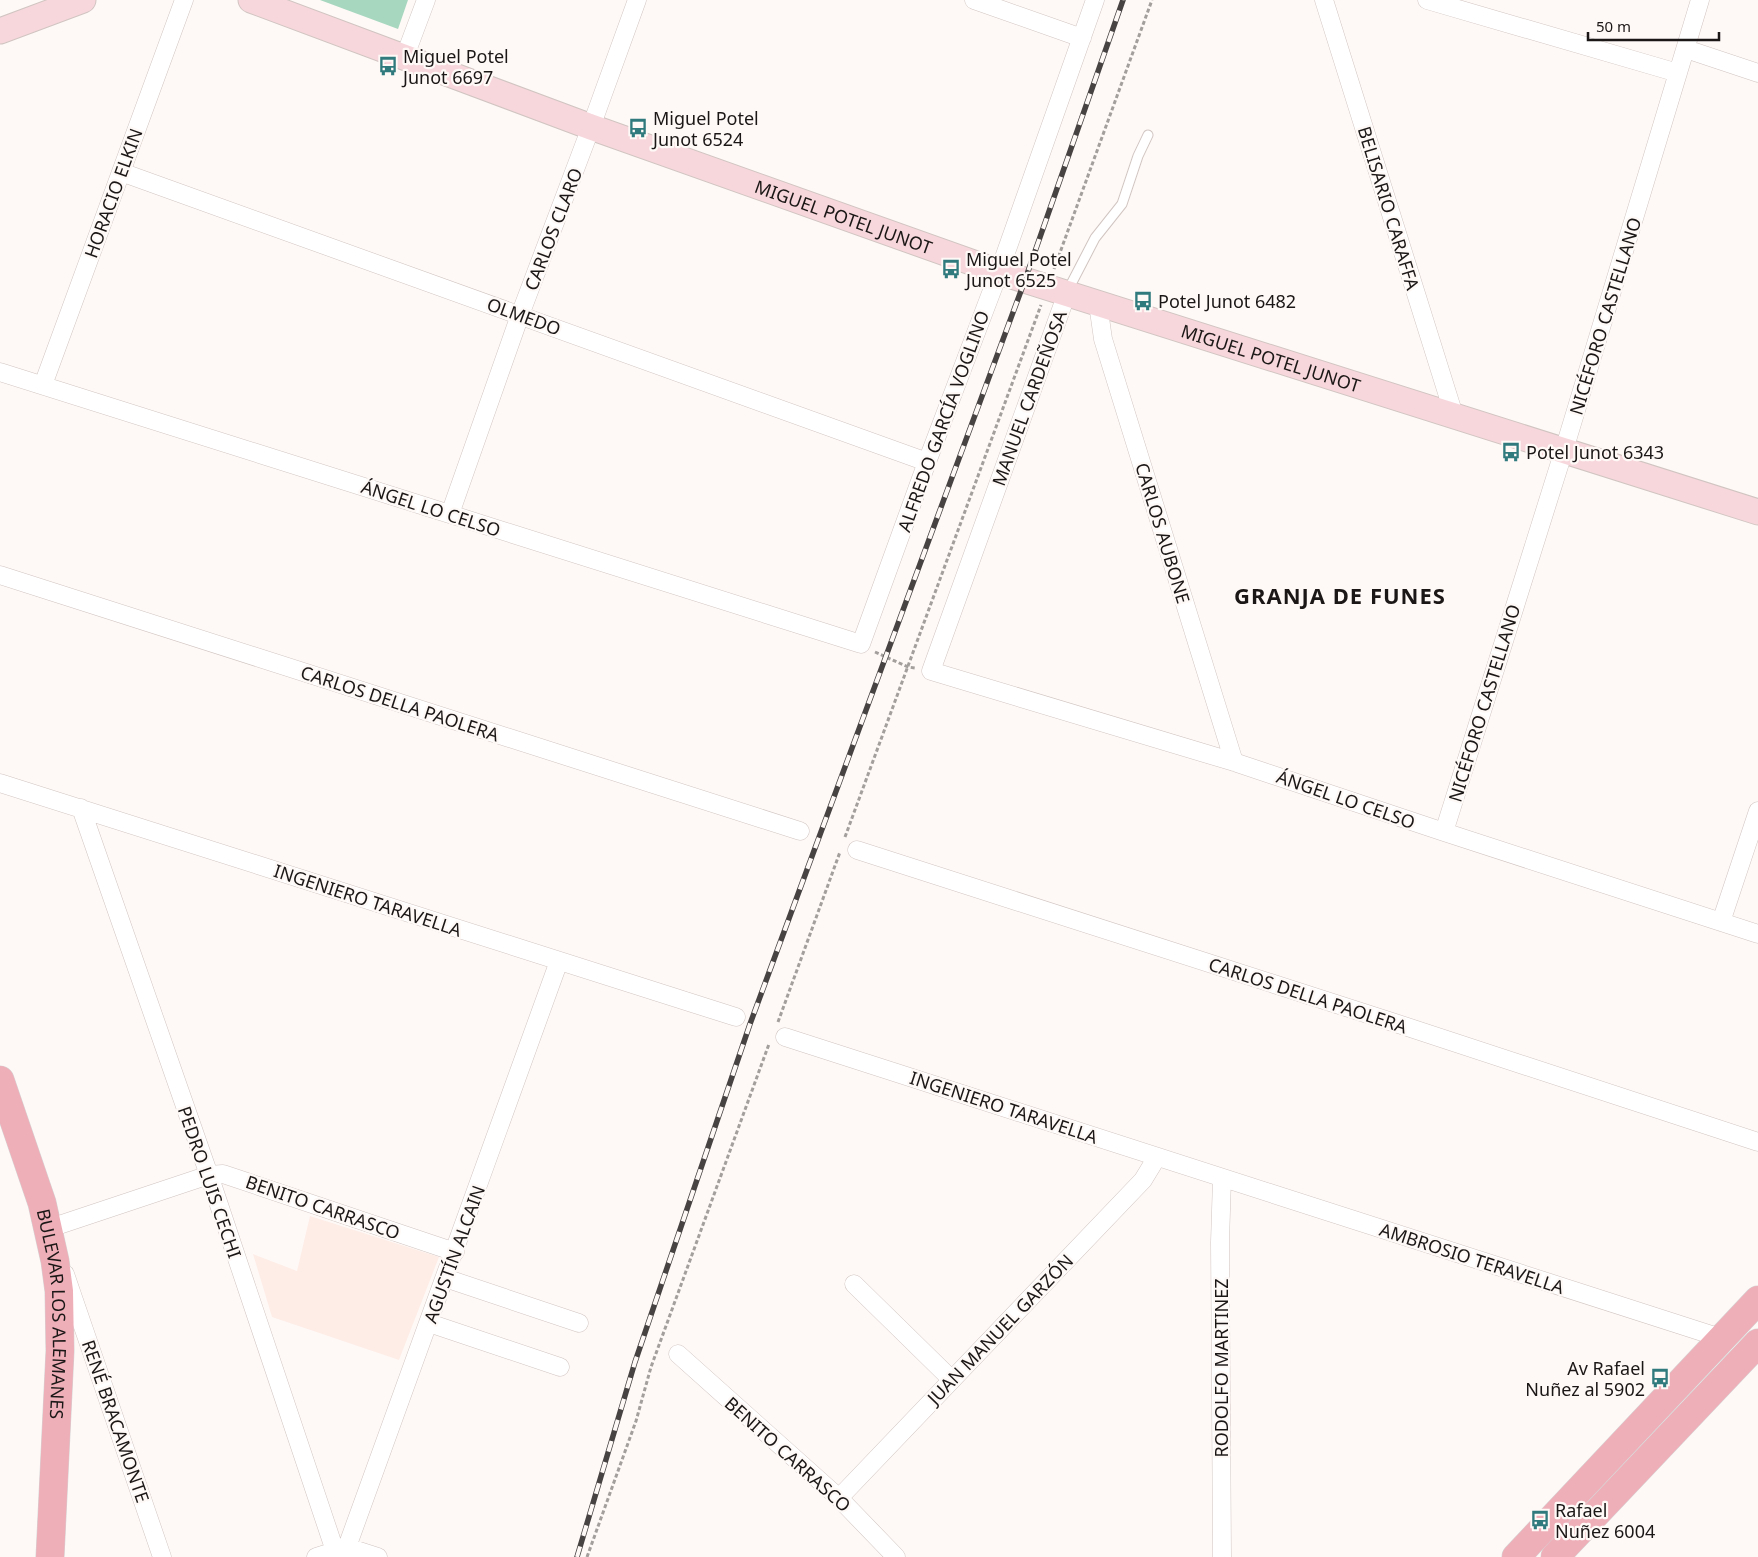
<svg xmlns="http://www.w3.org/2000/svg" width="1758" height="1557" viewBox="0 0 1758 1557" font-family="'Noto Sans',sans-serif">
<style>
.built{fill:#feede7}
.green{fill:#a7d7be}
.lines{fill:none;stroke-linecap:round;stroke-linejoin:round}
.lane-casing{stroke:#d1c5c1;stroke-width:11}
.street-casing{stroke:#d1c5c1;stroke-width:19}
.secondary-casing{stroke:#d1c5c1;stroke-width:27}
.primary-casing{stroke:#d6d5d5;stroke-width:29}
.path{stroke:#a39f9d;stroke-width:3;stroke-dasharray:4 2.5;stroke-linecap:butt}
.lane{stroke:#fff;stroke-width:9}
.street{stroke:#fff;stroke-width:18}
.secondary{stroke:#f7d7dc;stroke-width:25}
.primary{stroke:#eeafb9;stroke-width:28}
.rail-casing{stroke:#474342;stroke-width:5.5}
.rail{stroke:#fef9f7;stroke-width:4;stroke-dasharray:11;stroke-linecap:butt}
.labels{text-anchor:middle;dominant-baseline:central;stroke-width:4.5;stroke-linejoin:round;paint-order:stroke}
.poi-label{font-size:18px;fill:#1b1716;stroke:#fef9f7;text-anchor:start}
.street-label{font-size:18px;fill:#1b1716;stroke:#fef9f7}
.district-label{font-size:22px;font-weight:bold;letter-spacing:1px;fill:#1b1716;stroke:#fef9f7}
</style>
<rect width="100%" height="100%" fill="#fef9f7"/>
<!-- built -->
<path class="built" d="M310,1216L439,1257L399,1360L272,1317L253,1254L297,1271Z"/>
<!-- green -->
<path class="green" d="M320,0H408L398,29Z"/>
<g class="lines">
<defs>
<path id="lane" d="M1067,292L1095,238L1122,204L1138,156L1148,135"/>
<path id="street" d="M974,0L1082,38
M1324,0L1454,415
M1427,0L1678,73
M1686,49L1758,73
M405,56L426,0
M121,172L927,462
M1067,293L931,671L1234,762L1444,832L1758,934
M1098,304L1103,339L1234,762
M0,372L861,644L927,462L999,272L1095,0
M43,385L184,0
M450,514L520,315L591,127L637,0
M0,575L800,831
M0,783L736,1017
M81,808L209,1175L337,1557
M1444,832L1564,450L1700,0
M857,850L1386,1020L1758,1142
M1721,922L1758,811
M785,1037L1721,1338
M50,1236L47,1229L209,1175L223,1174L455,1252
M65,1274L162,1557
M445,1278L579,1323
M854,1284L951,1379
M429,1323L560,1367
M678,1354L839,1498L896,1557
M839,1498L1143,1180L1157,1157
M347,1547L559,961
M316,1557L347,1547L378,1557
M1222,1557L1220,1242L1222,1179"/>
<g id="secondary">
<path id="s1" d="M251,0L591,127L999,272L1758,512"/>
<path d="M0,31L83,0"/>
</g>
<g id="primary">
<path id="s2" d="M0,1080L42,1203L55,1261L59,1291L60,1351L50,1557"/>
<path d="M1516,1557L1758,1300"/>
<path d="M1555,1557L1758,1343"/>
</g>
</defs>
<!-- lane casing -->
<use href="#lane" class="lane-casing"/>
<!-- street casing -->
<use href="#street" class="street-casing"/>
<!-- secondary casing -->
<use href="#secondary" class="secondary-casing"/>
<!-- primary casing -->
<use href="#primary" class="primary-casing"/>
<!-- path -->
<path class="path" d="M1054,269L1152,0
M875,652L908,667L915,668
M845,837L1041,305
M778,1022L840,852
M587,1557L636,1421L651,1367L769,1044"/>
<!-- lane -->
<use href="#lane" class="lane"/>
<!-- street -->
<use href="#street" class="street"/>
<!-- secondary -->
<use href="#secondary" class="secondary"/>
<!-- primary -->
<use href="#primary" class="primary"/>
<defs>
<path id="rail" d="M577,1557L635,1362L750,1024L1025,280L1123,0"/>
</defs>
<!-- rail casing -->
<use href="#rail" class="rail-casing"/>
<!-- rail -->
<use href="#rail" class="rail"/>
</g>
<!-- icons -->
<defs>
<symbol id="bus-bare" viewBox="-9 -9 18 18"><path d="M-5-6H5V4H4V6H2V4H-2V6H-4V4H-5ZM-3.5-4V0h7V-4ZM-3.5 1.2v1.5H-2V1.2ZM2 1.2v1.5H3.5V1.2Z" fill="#307a7e" stroke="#fef9f7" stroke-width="2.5" paint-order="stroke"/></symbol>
</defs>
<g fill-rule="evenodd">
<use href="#bus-bare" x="374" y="52" width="28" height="28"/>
<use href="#bus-bare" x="624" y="114" width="28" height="28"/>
<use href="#bus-bare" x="937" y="255" width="28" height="28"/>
<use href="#bus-bare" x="1129" y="287" width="28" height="28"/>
<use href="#bus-bare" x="1497" y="438" width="28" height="28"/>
<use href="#bus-bare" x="1646" y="1364" width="28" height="28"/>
<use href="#bus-bare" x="1526" y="1506" width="28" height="28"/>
</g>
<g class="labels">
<!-- poi labels -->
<g class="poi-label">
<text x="403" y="56">Miguel Potel<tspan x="403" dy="21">Junot 6697</tspan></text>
<text x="653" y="118">Miguel Potel<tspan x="653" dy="21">Junot 6524</tspan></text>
<text x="966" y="259">Miguel Potel<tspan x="966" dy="21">Junot 6525</tspan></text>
<text x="1158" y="301">Potel Junot 6482</text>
<text x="1526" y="452">Potel Junot 6343</text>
<text x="1645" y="1368" text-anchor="end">Av Rafael<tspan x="1645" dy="21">Nuñez al 5902</tspan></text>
<text x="1555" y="1510">Rafael<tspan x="1555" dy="21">Nuñez 6004</tspan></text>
</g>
<!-- street labels -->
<g class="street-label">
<text transform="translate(113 193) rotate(-70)">HORACIO ELKIN</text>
<text transform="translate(1389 208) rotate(73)">BELISARIO CARAFFA</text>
<text stroke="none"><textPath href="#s1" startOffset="631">MIGUEL POTEL JUNOT</textPath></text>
<text transform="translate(553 229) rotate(-69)">CARLOS CLARO</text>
<text transform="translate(524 316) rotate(20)">OLMEDO</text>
<text transform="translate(1605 316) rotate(-73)">NICÉFORO CASTELLANO</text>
<text stroke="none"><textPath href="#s1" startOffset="1081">MIGUEL POTEL JUNOT</textPath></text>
<text transform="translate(1029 398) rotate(-70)">MANUEL CARDEÑOSA</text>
<text transform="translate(943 421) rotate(-70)">ALFREDO GARCÍA VOGLINO</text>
<text transform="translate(431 508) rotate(18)">ÁNGEL LO CELSO</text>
<text transform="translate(1163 533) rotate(73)">CARLOS AUBONE</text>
<text transform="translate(400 703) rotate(18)">CARLOS DELLA PAOLERA</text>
<text transform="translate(1484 703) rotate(-73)">NICÉFORO CASTELLANO</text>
<text transform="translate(1346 799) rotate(19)">ÁNGEL LO CELSO</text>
<text transform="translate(368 900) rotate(18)">INGENIERO TARAVELLA</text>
<text transform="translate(1308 995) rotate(18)">CARLOS DELLA PAOLERA</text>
<text transform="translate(1004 1107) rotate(18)">INGENIERO TARAVELLA</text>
<text transform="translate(210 1182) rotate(71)">PEDRO LUIS CECHI</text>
<text transform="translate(323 1207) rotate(19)">BENITO CARRASCO</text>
<text transform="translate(454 1254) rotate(-70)">AGUSTÍN ALCAIN</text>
<text transform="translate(1472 1258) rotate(18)">AMBROSIO TERAVELLA</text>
<text stroke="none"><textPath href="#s2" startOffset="242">BULEVAR LOS ALEMANES</textPath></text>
<text transform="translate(1000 1329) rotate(-46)">JUAN MANUEL GARZÓN</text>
<text transform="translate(1221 1368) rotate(-90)">RODOLFO MARTINEZ</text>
<text transform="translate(116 1421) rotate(71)">RENÉ BRACAMONTE</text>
<text transform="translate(788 1454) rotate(42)">BENITO CARRASCO</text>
</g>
<!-- district labels -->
<g class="district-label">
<text x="1340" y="595">GRANJA DE FUNES</text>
</g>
</g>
<!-- scale -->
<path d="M1588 32v8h131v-8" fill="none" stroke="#1b1716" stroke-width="2.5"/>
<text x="1596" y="32" font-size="15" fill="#1b1716" stroke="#fef9f7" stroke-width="4" paint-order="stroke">50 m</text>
</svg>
